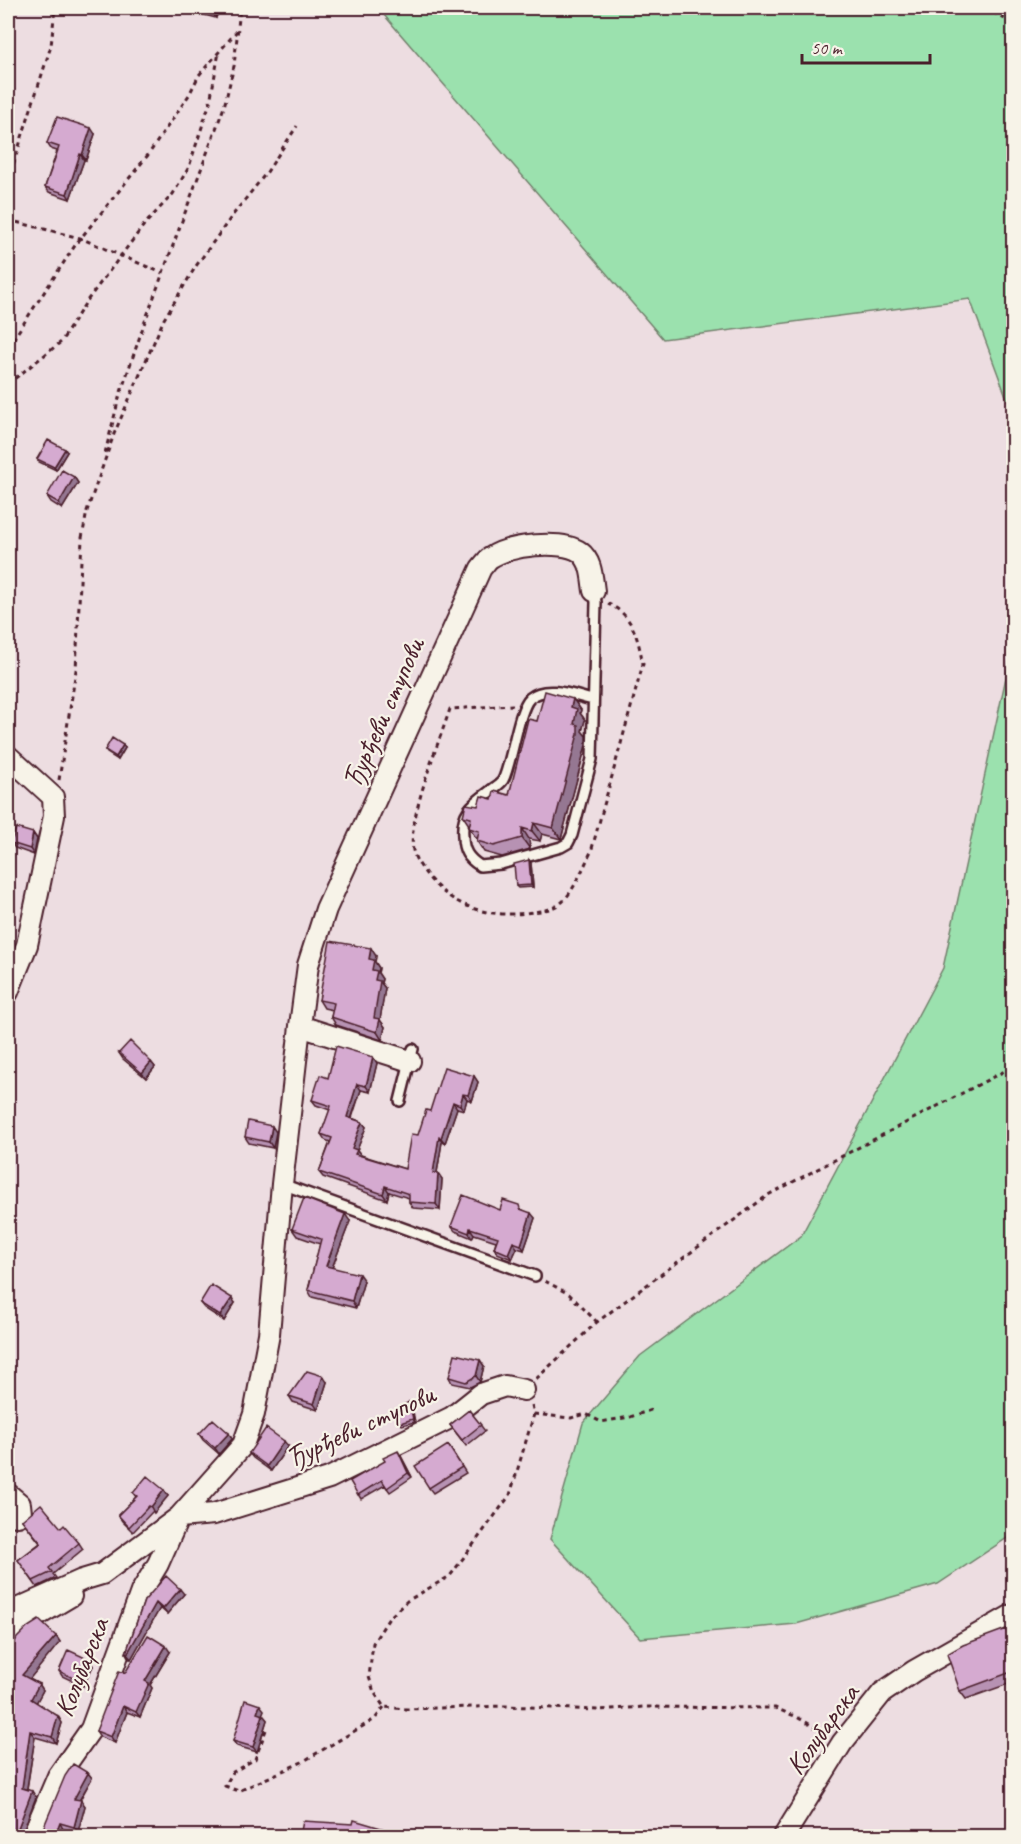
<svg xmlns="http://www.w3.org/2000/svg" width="1021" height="1844" viewBox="0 0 1021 1844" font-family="Caveat,sans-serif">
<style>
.green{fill:#9be1ae;stroke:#72806c;stroke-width:1.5}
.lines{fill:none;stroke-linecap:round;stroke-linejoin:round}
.service-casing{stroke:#4a1f2b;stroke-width:14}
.minor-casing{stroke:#4a1f2b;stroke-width:24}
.path{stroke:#4a1f2b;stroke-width:3;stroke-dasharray:4.5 4.5;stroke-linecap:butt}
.service{stroke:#f7f3e8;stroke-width:9}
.minor{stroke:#f7f3e8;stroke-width:20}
.wall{fill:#b792b3;stroke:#4a1f2b;stroke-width:1.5}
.shaded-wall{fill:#957792;stroke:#4a1f2b;stroke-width:1.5}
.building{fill:#d5aad0;stroke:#4a1f2b;stroke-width:1.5}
.labels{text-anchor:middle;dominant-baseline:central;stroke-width:4.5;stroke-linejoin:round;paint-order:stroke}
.street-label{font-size:28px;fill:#4a1f2b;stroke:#f7f3e8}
</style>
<rect width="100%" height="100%" fill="#eddde1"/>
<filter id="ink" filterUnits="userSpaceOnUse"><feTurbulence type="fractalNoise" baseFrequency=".0167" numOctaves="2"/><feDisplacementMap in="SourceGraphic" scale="12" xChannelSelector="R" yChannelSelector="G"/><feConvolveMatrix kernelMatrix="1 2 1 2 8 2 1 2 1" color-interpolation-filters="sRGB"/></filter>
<g filter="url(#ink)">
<!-- green -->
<path class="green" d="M378,8H1013V415L970,299L663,339Z
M1013,645V1534L938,1584L796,1624L640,1638L550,1539L583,1423L640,1356L801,1236L943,968Z"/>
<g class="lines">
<defs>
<path id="service" d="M593,700C575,696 546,684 530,698C518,709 512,763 503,780C500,785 493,788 489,792C471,805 461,813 463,836C463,851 468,858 480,866L501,864L561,847L568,843L572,835L592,759L596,602L594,591
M400,1101L413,1049
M282,1184L535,1276"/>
<path id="minor" d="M8,756L53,797L54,816L27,945L8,992
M300,1026L410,1061
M8,1494L20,1504L21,1513L18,1516L8,1515
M179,1517L214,1514L329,1478L452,1417L481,1394L505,1386L524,1390
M8,1613L82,1580L102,1574L179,1517L243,1445L254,1414L269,1334L282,1184L300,1026L308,965L326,909L481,568C484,565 487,560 490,558C508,545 562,539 580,552C592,561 592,578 594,591
M8,1637L22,1625L71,1596
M34,1836L35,1830L58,1776L91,1729L141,1592L158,1564L178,1519
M784,1836L842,1743L882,1693L914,1671L1014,1614"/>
</defs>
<!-- service casing -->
<use href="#service" class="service-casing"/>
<!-- minor casing -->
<use href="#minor" class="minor-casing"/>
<!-- path -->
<path class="path" d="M985,8L1014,24
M8,16L12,8
M8,181L51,46L55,8
M8,220L80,238L162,273
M8,347L76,244L148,155L189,95L199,75L237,31
M8,384L61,342L86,302L144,225L173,194L189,167L210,102L219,52
M105,453L119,398L144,324L224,107L234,66L240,8
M513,705L450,709C440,740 404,826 414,854C416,861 422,868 426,874C450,906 487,918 526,913C539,911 550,911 561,903C573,893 584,866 591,852L643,664C638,639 633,614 608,604
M59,780L76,670L82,538L87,511L114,434L164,319L196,266L232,216L267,172L297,126
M8,1220L10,1219
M545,1281L569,1294L597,1322
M536,1379L597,1322L768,1195L1014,1066
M532,1405L534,1414L510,1495L450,1576L407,1601L389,1618L373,1643L369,1677L374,1692L384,1707L406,1709L506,1706L597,1710L644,1707L775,1708L797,1717L828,1735
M534,1414L571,1418L586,1414L601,1422L630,1417L654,1409
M266,1730L255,1759L233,1772L225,1786L239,1791L302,1762L375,1719L384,1707"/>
<!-- service -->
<use href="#service" class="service"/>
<!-- minor -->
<use href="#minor" class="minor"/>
</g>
<!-- wall -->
<path class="wall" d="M184,8H219L216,18L186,10Z
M95,134L86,160H84L70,199L49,192L45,187L57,151L51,149L47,143Z
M67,452L56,470L39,462L37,459Z
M74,477L78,483L62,509L51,502L47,496Z
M573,699L581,710L580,713L585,720L582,731L586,736V745L561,839L542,834L540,841L529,839L530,849L502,857L484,852L477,841V839L469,828V825L463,816L478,806L492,799L509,795L537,721Z
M125,748L118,760L107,753L105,750Z
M33,833L37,839L34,855L15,848L11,843Z
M529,860L531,863L533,887L518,888L516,886Z
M376,956L375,962L379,968L378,973L382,979L381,983L385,988L380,1020L385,1027L382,1040L336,1025L331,1017L333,1010L324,1008L319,1000Z
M119,1053L151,1062L155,1067L146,1078L123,1059Z
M377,1063L370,1092L361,1090L352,1118L362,1122L366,1127L357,1150L361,1155L405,1169L418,1135L430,1111L474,1076L478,1082L472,1101L467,1099L464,1110L457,1108L445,1143L442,1142L437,1173L442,1179L440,1210L413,1208L409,1202V1198L389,1192L387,1200L323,1177L319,1172L330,1142L325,1140L321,1134L330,1110L316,1105L312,1100L328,1078Z
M276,1132L273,1148L249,1143L245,1137Z
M500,1210H523L535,1218L524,1250L517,1248L512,1259L497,1253L494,1248L496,1241L474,1234L472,1238L455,1231L451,1226Z
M350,1221L332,1268L364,1281L356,1308L312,1297L308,1290L320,1244L297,1236L292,1229Z
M200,1303H235L224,1321L204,1308Z
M480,1360L484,1366L480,1382L470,1387L452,1383L449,1377Z
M327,1382L318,1410L293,1402L289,1396Z
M409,1402L411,1405L415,1422L402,1425L400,1423Z
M469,1410L485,1431L466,1446L450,1425Z
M199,1434L232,1439L219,1454L203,1440Z
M448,1445L466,1473L433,1493L429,1488Z
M288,1446L271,1471L253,1458L249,1453Z
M401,1456L412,1477L390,1492L385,1485L361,1499L350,1481Z
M133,1493L168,1496L154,1513L153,1511L133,1532L122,1521L118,1515L136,1497Z
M22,1520L61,1528L79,1543L83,1549L53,1574L56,1578L37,1587L18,1560L40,1543Z
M184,1594L167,1614L160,1608L131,1659H129L126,1653L144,1601Z
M56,1636L60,1642L29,1679L39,1684L43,1690L36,1703L58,1716L62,1723L56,1743L35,1737L27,1789L36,1797L22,1834V1836H8V1656Z
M1011,1638L1014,1643V1682L966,1699L960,1691Z
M170,1652L150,1685L152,1688L140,1717L127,1712L115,1743L100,1737L96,1731L125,1673Z
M90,1660L93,1666L83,1686L62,1676L59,1671Z
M264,1710L262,1714L267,1720L257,1752L237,1746L233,1741Z
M88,1773L92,1778L80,1800L85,1806L78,1832L63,1829L40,1836Z"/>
<!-- shaded-wall -->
<path class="shaded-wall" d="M214,8H219L216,18L212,12Z
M91,128L95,134L86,160L82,155Z
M80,154L84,160L70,199L67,194Z
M9,430L13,435L8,459V438Z
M65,449L67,452L56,470L54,467Z
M74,477L78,483L62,509L59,503Z
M573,699L581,710L580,713L585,720L582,731L586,736V745L561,839L553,828L574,724L571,707Z
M123,745L125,748L118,760L116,757Z
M534,823L542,834L540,841L532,831Z
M522,828L529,839L530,849L522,838Z
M33,833L37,839L34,855L30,849Z
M529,860L531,863L533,887L531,885Z
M371,948L376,956L375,962L379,968L378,973L382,979L381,983L385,988L380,1020L385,1027L382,1040L377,1032L374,1018L375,980L369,959Z
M373,1057L377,1063L370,1092L366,1086Z
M151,1062L155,1067L146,1078L142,1073Z
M474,1076L478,1082L472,1101L468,1095Z
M357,1084L361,1090L350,1122L347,1117Z
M463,1094L467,1099L464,1110L460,1105Z
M453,1102L457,1108L445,1143L441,1138Z
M362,1122L366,1127L357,1150L361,1155L359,1159L352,1148Z
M272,1126L276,1132L273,1148L269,1142Z
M439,1137L442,1142L436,1178L433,1173Z
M438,1173L442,1179L440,1210L436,1204Z
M385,1186L389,1192L387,1200L383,1194Z
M531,1213L535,1218L524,1250L521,1245Z
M345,1214L350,1221L330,1273L326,1266Z
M470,1228L474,1234L472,1238L469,1233Z
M513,1242L517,1248L512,1259L508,1254Z
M359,1274L364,1281L356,1308L352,1301Z
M232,1298L235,1303L224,1321L220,1316Z
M480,1360L484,1366L480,1382L476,1376Z
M323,1376L327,1382L318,1410L314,1404Z
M409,1402L411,1405L415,1422L413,1419Z
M229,1433L232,1439L219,1454L215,1448Z
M284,1441L288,1446L271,1471L267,1466Z
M398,1451L401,1456L412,1477L408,1473Z
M164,1490L168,1496L154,1513L151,1507Z
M180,1589L184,1594L167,1614L163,1609Z
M156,1603L160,1608L131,1659L127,1654Z
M1006,1629L1011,1638L1014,1643V1651Z
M56,1636L60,1642L27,1682L22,1675Z
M166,1646L170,1652L150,1685L152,1688L140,1717L136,1712L145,1681Z
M90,1660L93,1666L83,1686L79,1681Z
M39,1684L43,1690L35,1705L31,1699Z
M260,1705L264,1710L261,1718L257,1713Z
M123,1706L127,1712L115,1743L111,1737Z
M263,1715L267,1720L257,1752L253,1747Z
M58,1716L62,1723L56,1743L52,1737Z
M30,1731L35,1737L26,1794L22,1788Z
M88,1773L92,1778L77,1804L74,1799Z
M32,1791L36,1797L22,1834V1836H20L19,1835L18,1828Z
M81,1800L85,1806L78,1832L74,1827Z
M60,1823L63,1829L61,1836H55Z"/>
<!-- building -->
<path class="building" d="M195,8H214L212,12Z
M57,117L91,128L82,155L80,154L67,194L45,187L59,147L47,143Z
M48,440L65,449L54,467L37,459Z
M62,470L74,477L59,503L47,496Z
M545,691L573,699L571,707L577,709L574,724L578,725V734L553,828L534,823L532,831L522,828V838L494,846L477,841L479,831L469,828L471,818L463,816L466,804L478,806L481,796L492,799L494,791L509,795L528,719L537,721Z
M112,738L123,745L116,757L105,750Z
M16,828L33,833L30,849L11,843Z
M529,860L531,885L516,886L514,864Z
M330,941L371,948L369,959L374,960L372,970L377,971L375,980L380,981L374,1018L380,1019L377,1032L331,1017L334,1003L319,1000Z
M130,1041L151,1062L142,1073L119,1053Z
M336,1046L373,1057L366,1086L357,1084L347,1117L362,1122L352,1148L357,1150L355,1154L405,1169L411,1134L418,1135L426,1110L430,1111L444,1067L474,1076L468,1095L463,1094L460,1105L453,1102L441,1138L439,1137L433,1173H438L436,1204L409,1202V1194L385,1186L383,1194L319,1172L332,1138L321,1134L331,1106L312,1100L320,1075L328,1078Z
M248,1121L272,1126L269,1142L245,1137Z
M463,1195L500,1210L503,1200L519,1205L520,1209L531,1213L521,1245L513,1242L508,1254L494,1248L498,1237L470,1228L469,1233L451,1226Z
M304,1198L345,1214L326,1266L359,1274L352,1301L308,1290L321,1239L292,1229Z
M211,1285L232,1298L220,1316L200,1303Z
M455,1354L480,1360L476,1376L466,1382L449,1377Z
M307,1371L323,1376L314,1404L289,1396Z
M409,1402L413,1419L400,1423L397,1409Z
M469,1410L481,1425L462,1440L450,1425Z
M213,1419L229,1433L215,1448L199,1434Z
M266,1428L284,1441L267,1466L249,1453Z
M448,1445L462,1467L429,1488L415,1466Z
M398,1451L408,1473L387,1488L382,1480L358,1495L350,1481L385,1461L383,1458Z
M147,1476L164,1490L151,1507L149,1506L129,1527L118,1515L137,1496L133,1493Z
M41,1504L61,1528L64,1525L79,1543L49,1568L52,1572L33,1581L18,1560L41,1543L22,1520Z
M166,1576L180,1589L163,1609L156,1603L127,1654L126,1653L144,1601Z
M39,1620L56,1636L22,1675L39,1684L31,1699L58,1716L52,1737L30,1731L22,1788L32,1791L18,1828L19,1835L20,1836H8V1656L17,1638L28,1627Z
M1006,1629L1014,1651V1671L960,1691L947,1654L963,1645Z
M148,1635L166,1646L145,1681L149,1683L136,1712L123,1706L111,1737L96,1731L119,1671L125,1673Z
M68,1650L90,1660L79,1681L59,1671Z
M245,1700L260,1705L257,1713L263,1715L253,1747L233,1741Z
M73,1764L88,1773L74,1799L81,1800L74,1827L60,1823L55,1836H40L65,1776Z
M354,1820L408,1836H300L303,1821L353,1824Z"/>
</g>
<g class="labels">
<!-- street labels -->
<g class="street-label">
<text transform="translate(383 713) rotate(-66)">Ђурђеви ступови</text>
<text transform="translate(360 1426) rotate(-25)">Ђурђеви ступови</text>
<text transform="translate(81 1667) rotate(-68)">Колубарска</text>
<text transform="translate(822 1729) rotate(-54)">Колубарска</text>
</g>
</g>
<!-- margin -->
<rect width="1021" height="1844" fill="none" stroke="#f7f3e8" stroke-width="30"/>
<rect x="15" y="15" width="991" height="1814" fill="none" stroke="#4a1f2b" stroke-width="2" filter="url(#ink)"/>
<!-- scale -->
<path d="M802 54v9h128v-9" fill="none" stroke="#4a1f2b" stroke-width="3"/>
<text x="811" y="54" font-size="18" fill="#4a1f2b" stroke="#f7f3e8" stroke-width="4.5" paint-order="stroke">50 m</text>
</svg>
